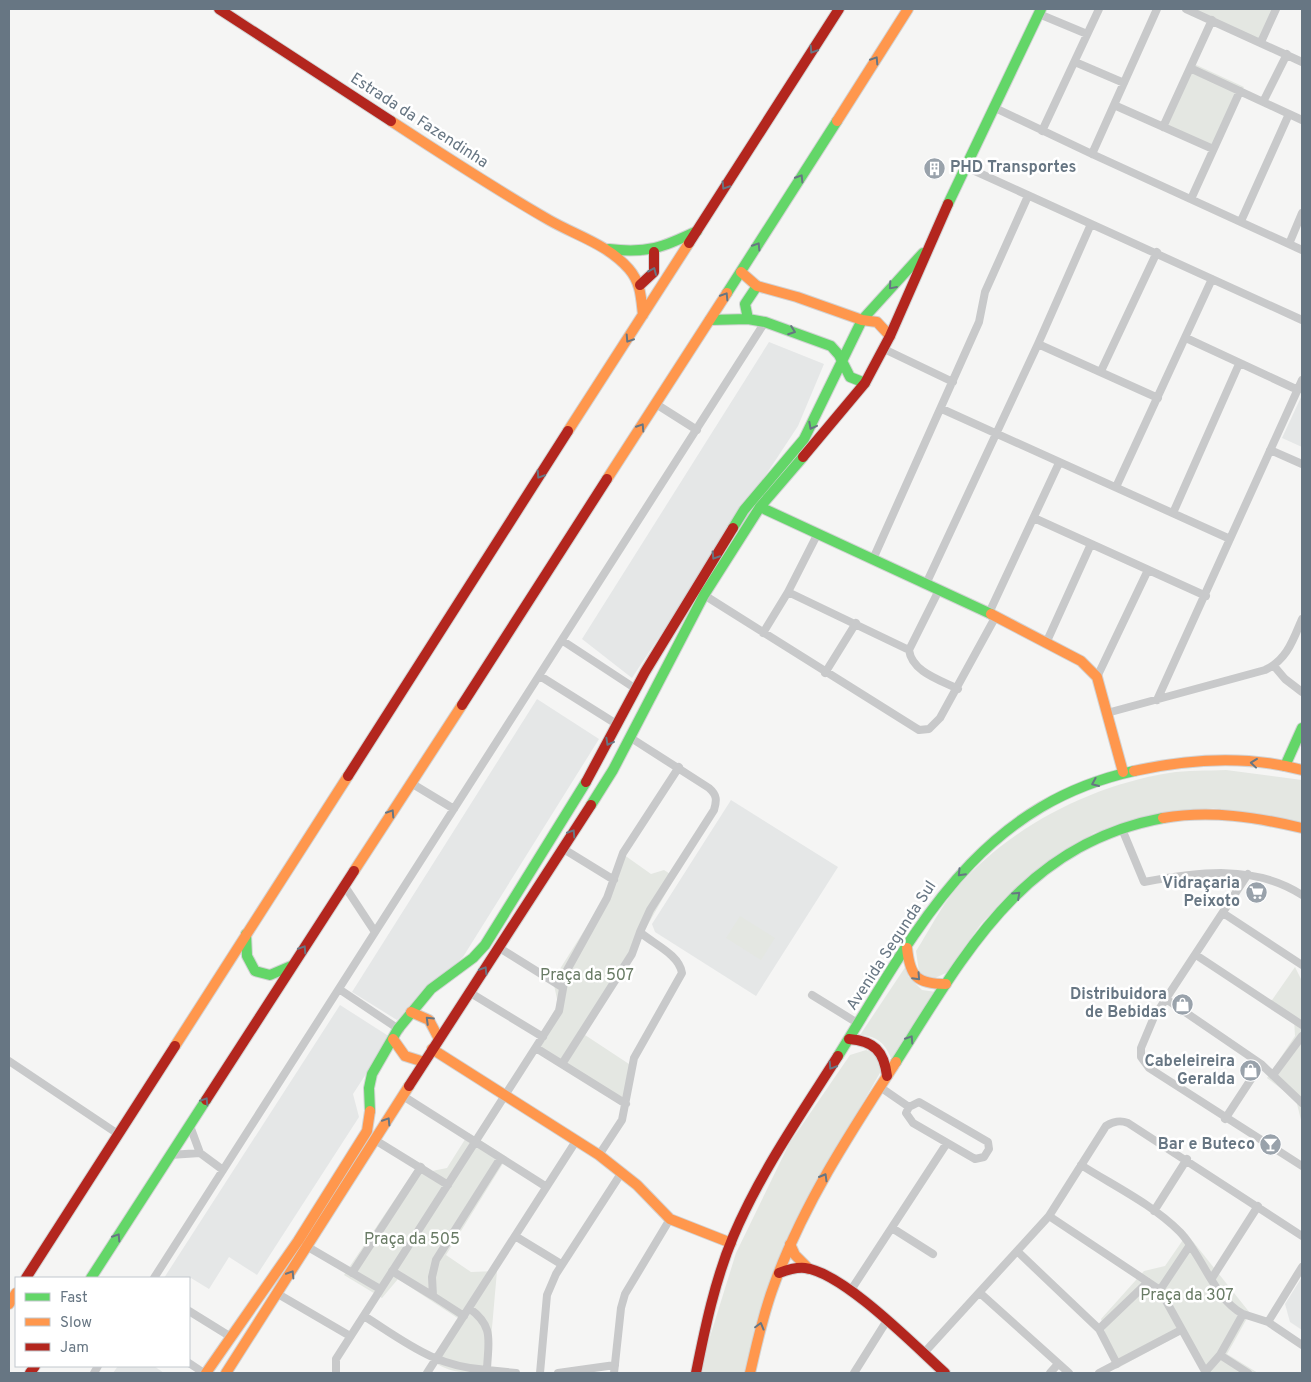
<svg xmlns="http://www.w3.org/2000/svg" width="1311" height="1382" viewBox="0 0 1311 1382" font-family="Overpass,sans-serif">
<style>
.built{fill:#e5e7e7}
.green{fill:#e4e7e2}
.lines{fill:none;stroke-linecap:round;stroke-linejoin:round}
.fast-casing{stroke:#d2d3d4;stroke-width:12}
.slow-casing{stroke:#d2d3d4;stroke-width:12}
.jam-casing{stroke:#d2d3d4;stroke-width:12}
.street{stroke:#c8c9ca;stroke-width:8}
.fast{stroke:#63d668;stroke-width:10}
.slow{stroke:#ff974d;stroke-width:10}
.jam{stroke:#b3261e;stroke-width:10}
.oneway{stroke:#677683}
.labels{text-anchor:middle;dominant-baseline:central;stroke-width:5;stroke-linejoin:round;paint-order:stroke}
.street-label{font-size:16px;fill:#677683;stroke:#fff}
.poi-label{font-size:16px;font-weight:bold;fill:#677683;stroke:#fff;text-anchor:end}
.park-label{font-size:16px;fill:#697b65;stroke:#fff}
</style>
<rect width="100%" height="100%" fill="#f5f5f4"/>
<!-- built -->
<path class="built" d="M769,342L824,364L798,426L632,678L582,639Z
M1302,395V447L1282,438Z
M537,699L599,739L463,957L397,1020L352,992Z
M731,800L838,867L756,996L655,932L652,924Z
M340,1005L390,1037L353,1094L359,1117L257,1275L229,1257L209,1289L191,1278L189,1280V1278H164Z
M1302,1277V1330L1290,1322L1285,1304Z
M118,1366H154L164,1373H113Z"/>
<!-- green -->
<path class="green" d="M1180,9H1280L1263,45Z
M1190,62L1244,87L1212,152L1159,128Z
M1226,770L1302,780V825L1269,816L1213,808L1134,820L1094,833L1059,854L1016,888L981,924L946,973L935,978L925,977L919,972L916,951C929,931 940,908 955,890C1008,828 1089,786 1169,773C1187,770 1207,771 1226,770Z
M620,852L651,874L664,870L675,877L585,1035L632,1066L624,1107L533,1048L558,1004L553,980L604,899Z
M740,916L775,938L761,960L726,938Z
M908,963V976L922,990L936,992L892,1061C886,1045 879,1036 860,1035Z
M1295,967L1302,981V1124L1296,1100L1267,1078L1295,1036L1294,1018L1270,1003Z
M866,1050L876,1054L881,1071L790,1231L759,1315L747,1373H701L704,1356L736,1253L789,1144L850,1055Z
M469,1133L507,1157L446,1255L471,1272L497,1271L488,1373C468,1373 447,1374 431,1359L459,1319L398,1279L382,1298L344,1275L420,1162L432,1171L447,1168Z
M1187,1234L1250,1313L1227,1354L1258,1373H1204L1181,1334L1116,1369L1101,1319L1144,1271L1165,1266Z"/>
<g class="lines">
<defs>
<path id="fast" d="M948,204L1041,9
M609,249C647,254 664,247 697,231
M727,293L837,121
M748,319L745,304L757,286
M710,320L748,319L765,322L831,346L839,355L850,377L865,383
M760,507L991,614
M733,528L744,510L804,439L862,320L923,253
M1285,766L1302,728
M591,805L613,770L704,595L760,507L803,457
M246,934L247,956L255,971L270,975L291,966
M838,1056C916,931 976,806 1134,771
M896,1062C966,952 1023,844 1163,818
M370,1111L369,1088L372,1074L398,1029L431,989L473,958L485,945L586,782
M91,1278L206,1100"/>
<path id="slow" d="M391,121C443,155 495,189 549,220C577,236 607,244 629,269C641,283 641,298 643,315
M837,121L908,9
M741,272L757,286L797,297L862,320L877,322L890,336
M568,431L689,243
M607,479L727,293
M991,614L1081,661L1097,677L1123,772
M1134,771C1188,759 1247,755 1302,770
M1163,818C1210,810 1256,817 1302,828
M354,871L462,705
M907,948C910,977 917,984 946,984
M411,1012L429,1020L439,1039
M393,1039L405,1056L424,1062
M175,1046L348,776
M432,1049L599,1155L637,1185L670,1219L731,1243
M790,1244L795,1255L809,1269
M9,1304L16,1293
M206,1373L298,1241L367,1131L370,1111
M226,1373L409,1086
M750,1373C757,1343 763,1314 774,1285C803,1205 850,1133 896,1062"/>
<path id="jam" d="M219,9L391,121
M689,243L839,9
M640,285L654,272V252
M803,457L865,383L890,336L948,204
M462,705L607,479
M348,776L568,431
M586,782L645,672L733,528
M849,1039C874,1041 884,1051 887,1076
M409,1086L591,805
M206,1100L354,871
M779,1273C787,1270 796,1267 805,1268C844,1273 915,1346 945,1373
M26,1278L175,1046
M30,1373L35,1366
M696,1373C705,1328 715,1280 733,1237C760,1173 801,1114 838,1056"/>
</defs>
<!-- fast casing -->
<use href="#fast" class="fast-casing"/>
<!-- slow casing -->
<use href="#slow" class="slow-casing"/>
<!-- jam casing -->
<use href="#jam" class="jam-casing"/>
<!-- street -->
<path class="street" d="M1186,9L1302,62
M1039,14L1087,34
M1261,42L1276,9
M1075,62L1124,83
M1190,68L1302,120
M1263,102L1287,54
M1114,105L1213,149
M993,107L1092,154L1302,250
M1163,127L1212,20
M1042,131L1099,9
M1092,154L1157,9
M966,167L1302,320
M1191,199L1240,91
M1241,221L1289,114
M1289,244L1302,213
M1186,338L1298,390
M1038,344L1158,398
M884,349L953,382
M1101,371L1157,252
M656,404L697,430
M942,409L1230,539
M1270,450L1302,464
M1116,487L1212,279
M1173,513L1239,364
M1034,518L1206,596
M873,559L979,322L985,292L1028,196
M926,584L1038,344L1091,224
M939,590L909,650C912,672 940,680 958,689
M788,592L909,650
M704,595L919,730L929,729L940,718L996,616
M989,613L1059,463
M763,633L788,592L817,535
M563,641L636,689
M1047,641L1091,544
M1274,666L1285,679L1302,692
M825,673L856,623
M540,676L618,725
M1097,677L1148,570
M1157,700L1302,380
M1107,713L1265,670C1287,660 1293,640 1302,619
M411,783L454,809
M1122,829L1144,882C1198,872 1254,864 1302,895
M562,848L614,880
M1248,874L1154,1017L1141,1048V1057L1149,1068L1302,1166
M344,885L375,932
M1223,913L1302,965
M498,947L562,987
M1196,955L1302,1025
M339,989L400,1030
M469,992L543,1037
M812,995L859,1024
M1166,999L1261,1064L1302,1103
M536,1048L626,1104
M9,1061L118,1134
M562,1064L632,954L640,932
M1273,1075L1302,1036
M880,1087L909,1107
M403,1096L545,1186
M919,1102L988,1142L989,1149L984,1157L975,1159L913,1123L906,1113L909,1107Z
M1225,1119L1261,1064
M190,1126L200,1153L223,1170
M375,1140L448,1185
M170,1155L200,1153
M599,1155L622,1120L634,1058L682,973C679,954 653,944 640,932L650,910L714,810C717,800 717,795 709,788L631,738
M1081,1165C1114,1186 1152,1204 1180,1232C1202,1255 1215,1300 1243,1314L1220,1355L1248,1373
M1154,1211L1187,1159
M1049,1216L1160,1290L1206,1373
M892,1228L933,1254
M515,1236L561,1264
M308,1247L380,1289
M1018,1252L1099,1329L1148,1282
M1302,1267L1268,1322L1302,1345
M392,1271L433,1296
M352,1273L421,1167
M154,1278L765,322
M1212,1278L1258,1206
M851,1290L947,1143
M1160,1290L1190,1245
M980,1293L1069,1373
M278,1294L350,1336
M469,1308C495,1327 488,1341 487,1370L516,1373
M189,1311L231,1337
M1243,1314L1268,1322
M364,1316C407,1343 433,1366 487,1370
M464,1316L433,1296L432,1277L436,1260L500,1159
M1099,1329L1117,1364
M923,1354L1049,1216L1106,1126C1114,1121 1120,1120 1128,1123L1302,1236
M189,1363L204,1373
M1205,1372L1220,1355
M94,1373L98,1366
M336,1373V1359L559,1011L566,972L607,898L623,853L679,767
M427,1373L576,1141
M540,1373L547,1295L556,1274L622,1172
M558,1373L615,1365
M614,1373L621,1308L625,1294L670,1219
M854,1373L886,1322
M1050,1373L1058,1364
M1099,1373L1181,1330"/>
<!-- fast -->
<use href="#fast" class="fast"/>
<!-- slow -->
<use href="#slow" class="slow"/>
<!-- jam -->
<use href="#jam" class="jam"/>
</g>
<!-- one-way arrows -->
<defs><path id="oneway-chevron" d="M-2-3.5L2.5 0L-2 3.5" fill="none" stroke-width="1.6" stroke-linecap="round" stroke-linejoin="round" transform="scale(1.25)"/></defs>
<g class="oneway">
<use href="#oneway-chevron" transform="translate(813 50) rotate(123)"/>
<use href="#oneway-chevron" transform="translate(875 60) rotate(-57)"/>
<use href="#oneway-chevron" transform="translate(800 178) rotate(-58)"/>
<use href="#oneway-chevron" transform="translate(725 186) rotate(122)"/>
<use href="#oneway-chevron" transform="translate(757 246) rotate(-58)"/>
<use href="#oneway-chevron" transform="translate(653 271) rotate(-67)"/>
<use href="#oneway-chevron" transform="translate(892 286) rotate(131)"/>
<use href="#oneway-chevron" transform="translate(725 296) rotate(-58)"/>
<use href="#oneway-chevron" transform="translate(792 331) rotate(20)"/>
<use href="#oneway-chevron" transform="translate(629 339) rotate(123)"/>
<use href="#oneway-chevron" transform="translate(812 426) rotate(118)"/>
<use href="#oneway-chevron" transform="translate(641 427) rotate(-57)"/>
<use href="#oneway-chevron" transform="translate(540 475) rotate(123)"/>
<use href="#oneway-chevron" transform="translate(715 556) rotate(122)"/>
<use href="#oneway-chevron" transform="translate(609 742) rotate(119)"/>
<use href="#oneway-chevron" transform="translate(1254 763) rotate(-174)"/>
<use href="#oneway-chevron" transform="translate(1095 783) rotate(157)"/>
<use href="#oneway-chevron" transform="translate(391 813) rotate(-57)"/>
<use href="#oneway-chevron" transform="translate(572 833) rotate(-57)"/>
<use href="#oneway-chevron" transform="translate(961 873) rotate(134)"/>
<use href="#oneway-chevron" transform="translate(1017 895) rotate(-43)"/>
<use href="#oneway-chevron" transform="translate(303 949) rotate(-57)"/>
<use href="#oneway-chevron" transform="translate(484 970) rotate(-58)"/>
<use href="#oneway-chevron" transform="translate(917 977) rotate(47)"/>
<use href="#oneway-chevron" transform="translate(429 1020) rotate(-136)"/>
<use href="#oneway-chevron" transform="translate(910 1039) rotate(-57)"/>
<use href="#oneway-chevron" transform="translate(832 1066) rotate(123)"/>
<use href="#oneway-chevron" transform="translate(205 1101) rotate(-57)"/>
<use href="#oneway-chevron" transform="translate(387 1121) rotate(-58)"/>
<use href="#oneway-chevron" transform="translate(824 1177) rotate(-60)"/>
<use href="#oneway-chevron" transform="translate(117 1237) rotate(-57)"/>
<use href="#oneway-chevron" transform="translate(291 1274) rotate(-58)"/>
<use href="#oneway-chevron" transform="translate(760 1326) rotate(-75)"/>
</g>
<!-- icons -->
<defs>
<symbol id="building-disc" viewBox="-11 -11 22 22"><circle r="9.5" fill="#99a2ab" stroke="#fff"/><path d="M-4-6H4V6H1V3H-1V6H-4ZM-2.5-4.3h1.7v1.8h-1.7ZM.8-4.3h1.7v1.8H.8ZM-2.5-1h1.7V.8h-1.7ZM.8-1h1.7V.8H.8Z" fill="#fff"/></symbol>
<symbol id="supermarket-disc" viewBox="-11 -11 22 22"><circle r="9.5" fill="#99a2ab" stroke="#fff"/><path d="M-6-5.5h2.5l.6 2H6L4.5 2H-2.5L-4.4-4H-6ZM-1.5 3.2a1.3 1.3 0 1 0 .1 0ZM3 3.2a1.3 1.3 0 1 0 .1 0Z" fill="#fff"/></symbol>
<symbol id="shop-disc" viewBox="-11 -11 22 22"><circle r="9.5" fill="#99a2ab" stroke="#fff"/><path d="M-5-2.5h2.3a2.7 3.5 0 0 1 5.4 0H5L5.5 6h-11ZM-1.5-2.5h3a1.5 2.3 0 0 0-3 0Z" fill="#fff"/></symbol>
<symbol id="bar-disc" viewBox="-11 -11 22 22"><circle r="9.5" fill="#99a2ab" stroke="#fff"/><path d="M-6-5H6L.8 .8V4.5H3.5V6h-7V4.5H-.8V.8Z" fill="#fff"/></symbol>
</defs>
<g fill-rule="evenodd">
<use href="#building-disc" x="922" y="156" width="25" height="25"/>
<use href="#supermarket-disc" x="1244" y="880" width="25" height="25"/>
<use href="#shop-disc" x="1170" y="992" width="25" height="25"/>
<use href="#shop-disc" x="1238" y="1058" width="25" height="25"/>
<use href="#bar-disc" x="1258" y="1132" width="25" height="25"/>
</g>
<g class="labels">
<!-- street labels -->
<g class="street-label">
<text transform="translate(419 121) rotate(33)">Estrada da Fazendinha</text>
<text transform="translate(892 946) rotate(-57)">Avenida Segunda Sul</text>
</g>
<!-- poi labels -->
<g class="poi-label">
<text x="950" y="168" text-anchor="start">PHD Transportes</text>
<text x="1240" y="884">Vidraçaria<tspan x="1240" dy="18">Peixoto</tspan></text>
<text x="1167" y="995">Distribuidora<tspan x="1167" dy="18">de Bebidas</tspan></text>
<text x="1235" y="1062">Cabeleireira<tspan x="1235" dy="18">Geralda</tspan></text>
<text x="1255" y="1145">Bar e Buteco</text>
</g>
<!-- park labels -->
<g class="park-label">
<text x="587" y="976">Praça da 507</text>
<text x="412" y="1240">Praça da 505</text>
<text x="1187" y="1296">Praça da 307</text>
</g>
</g>
<!-- border -->
<rect width="1311" height="1382" fill="none" stroke="#677683" stroke-width="20"/>
<!-- legend -->
<rect x="15" y="1277" width="175" height="90" fill="#ffffff" stroke="#c2c8cd"/>
<rect x="25" y="1293" width="25" height="8" fill="#63d668" stroke="#c2c8cd"/>
<text x="60" y="1302" font-size="15" fill="#677683">Fast</text>
<rect x="25" y="1318" width="25" height="8" fill="#ff974d" stroke="#c2c8cd"/>
<text x="60" y="1327" font-size="15" fill="#677683">Slow</text>
<rect x="25" y="1343" width="25" height="8" fill="#b3261e" stroke="#c2c8cd"/>
<text x="60" y="1352" font-size="15" fill="#677683">Jam</text>
</svg>
